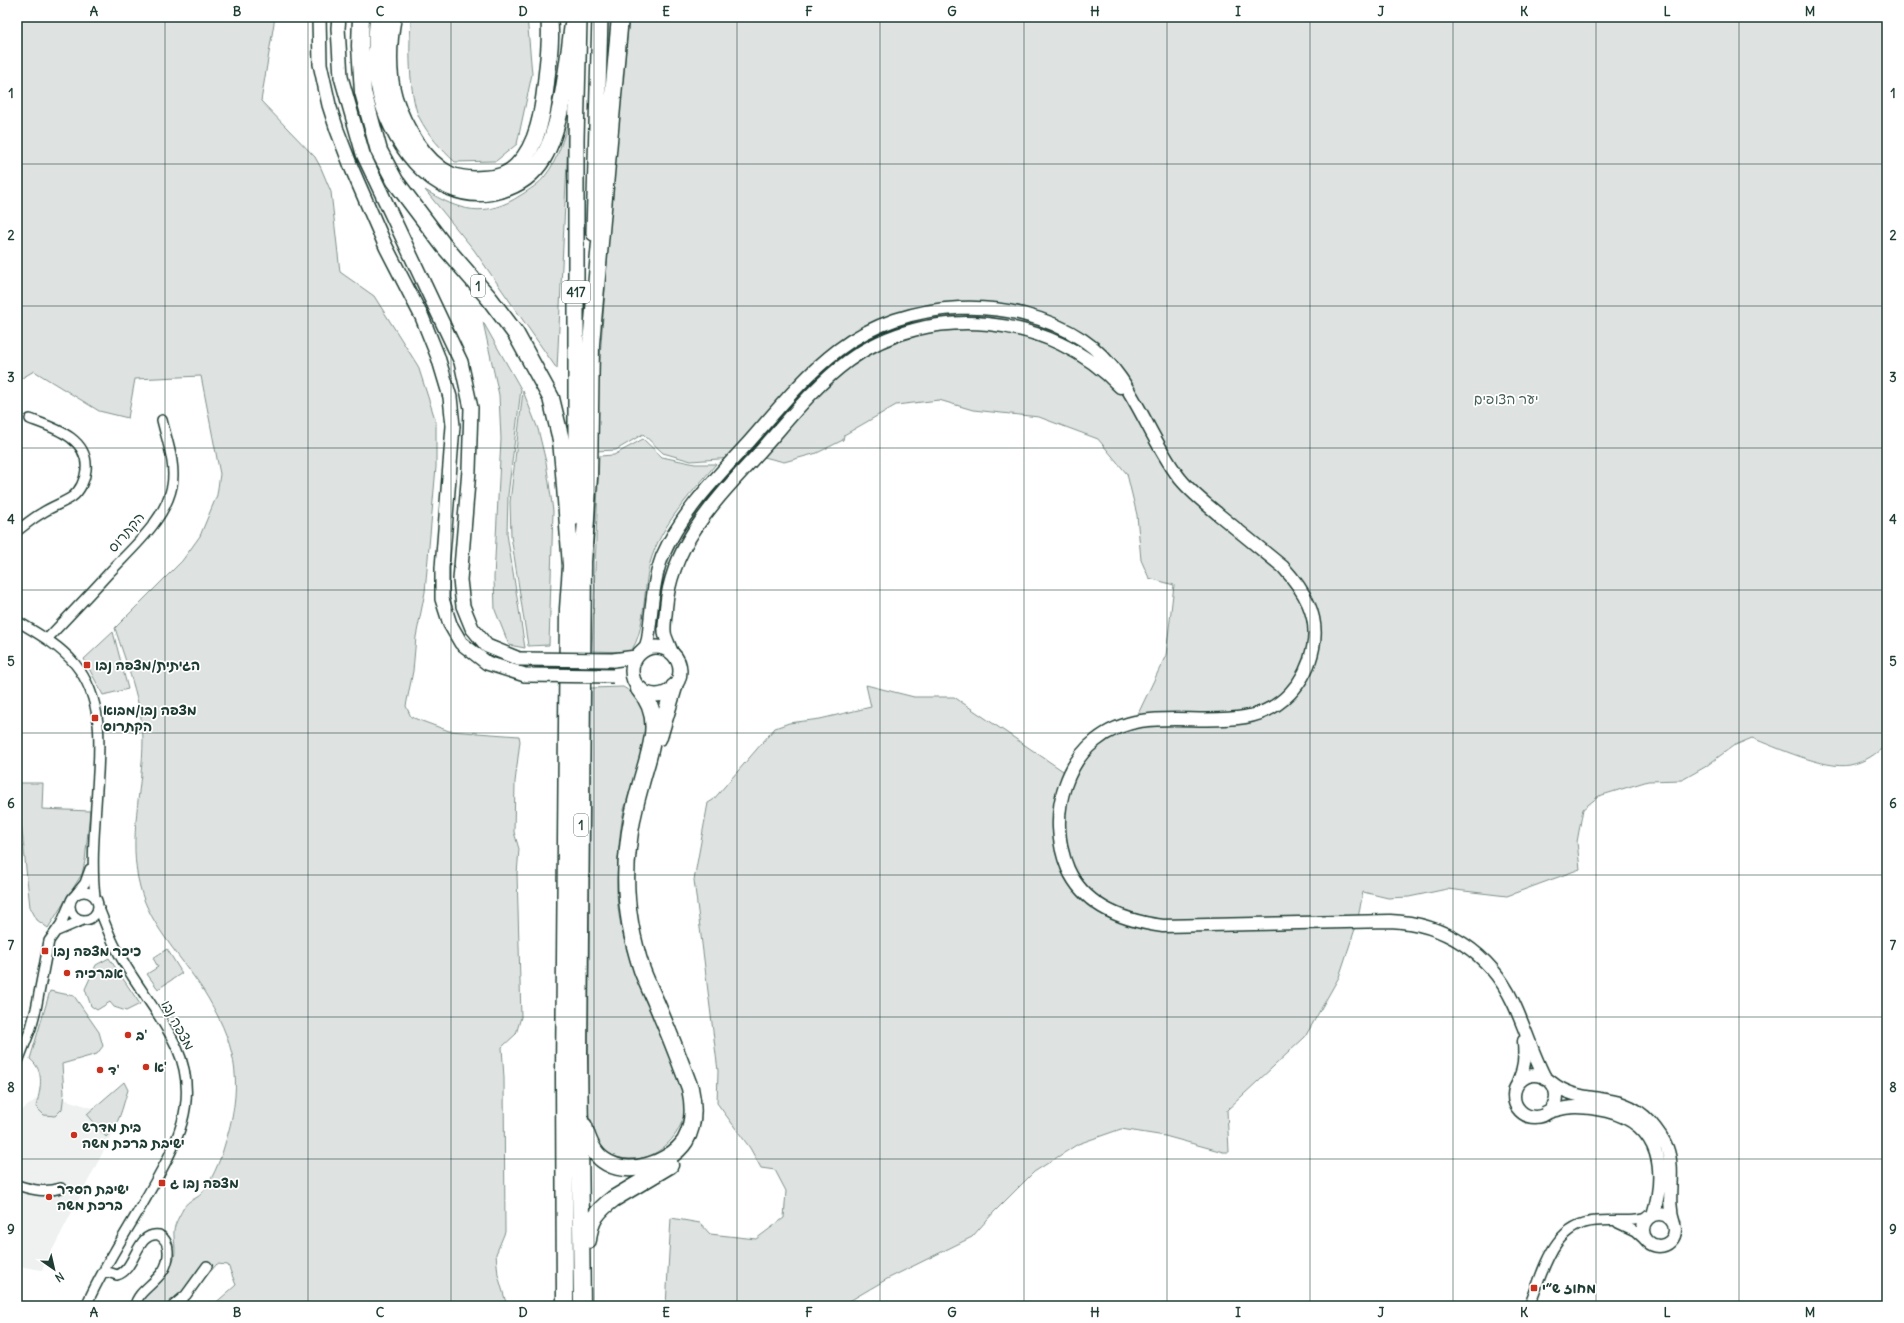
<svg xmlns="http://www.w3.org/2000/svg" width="1904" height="1323" viewBox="0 0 1904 1323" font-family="Delius,'Playpen Sans Hebrew',sans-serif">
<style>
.built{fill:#eef1f0}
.green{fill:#dee3e2;stroke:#7e908b}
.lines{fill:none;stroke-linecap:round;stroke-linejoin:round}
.minor-casing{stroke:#1f3d34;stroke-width:12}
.tertiary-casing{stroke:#1f3d34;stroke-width:15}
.secondary-casing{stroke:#1f3d34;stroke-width:16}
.primary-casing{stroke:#1f3d34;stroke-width:18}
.trunk-casing{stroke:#1f3d34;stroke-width:19}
.minor{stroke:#fff;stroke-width:9}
.tertiary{stroke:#fff;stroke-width:12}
.secondary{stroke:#fff;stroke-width:13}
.primary{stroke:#fff;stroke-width:15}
.trunk{stroke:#fff;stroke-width:16}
.secondary-bridge-casing{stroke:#1f3d34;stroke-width:16;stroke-linecap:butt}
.secondary-bridge{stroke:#fff;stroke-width:13}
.grid{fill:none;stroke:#1f3d34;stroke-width:1;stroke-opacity:0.55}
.poi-dot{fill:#c8321e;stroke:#fff;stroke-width:1.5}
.labels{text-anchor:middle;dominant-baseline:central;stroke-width:3.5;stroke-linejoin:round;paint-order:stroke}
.shield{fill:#fff;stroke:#627771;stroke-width:1}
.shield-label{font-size:13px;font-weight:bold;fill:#1f3d34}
.park-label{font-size:14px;fill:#455e57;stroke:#fff}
.street-label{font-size:14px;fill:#1f3d34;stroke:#fff}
.poi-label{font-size:14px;font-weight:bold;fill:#1f3d34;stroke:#fff;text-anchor:start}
.neatline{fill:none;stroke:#1f3d34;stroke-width:1.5}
.grid-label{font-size:13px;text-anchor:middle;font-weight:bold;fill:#1f3d34}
</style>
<rect width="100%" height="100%" fill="#fff"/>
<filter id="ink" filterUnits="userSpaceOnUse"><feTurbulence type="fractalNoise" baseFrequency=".025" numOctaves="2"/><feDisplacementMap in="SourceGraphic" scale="8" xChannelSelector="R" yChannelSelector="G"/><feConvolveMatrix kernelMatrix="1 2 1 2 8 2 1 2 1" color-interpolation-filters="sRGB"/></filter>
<g filter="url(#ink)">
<!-- built -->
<path class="built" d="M44,1093L99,1110L116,1127L42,1270L17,1266V1114Z"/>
<!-- green -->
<path class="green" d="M17,17H275L261,101L315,157L321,168L331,192L340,272L374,296L418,366L436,422V467L425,592L416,637L413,671L406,706L411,717L449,731L519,736L520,741L515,782L514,832L519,849L517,874L521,1017L516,1034L502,1047L504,1078L505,1232L496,1254L498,1275L507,1306H212L236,1285L228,1265L217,1264L180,1306H138C145,1291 161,1279 170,1266C179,1254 173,1243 174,1230C175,1223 180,1215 183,1209C189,1198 195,1201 202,1193C210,1184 221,1159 224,1147C243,1088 239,1051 208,998C187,962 150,928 140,887C127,839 143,789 143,739C142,702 126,663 115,628L182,561L200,536L217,495L220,474L201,376L135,379L128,418L99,411L34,371L17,381Z
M412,17H527L532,74L517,144L496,161L455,162C441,149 428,135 419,117C409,96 408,40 412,17Z
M606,17H616L601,181Z
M629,17H1887V744C1876,754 1865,762 1850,765C1826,770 1775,747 1752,738L1733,746L1705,767L1682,780L1648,781L1599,796L1583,809L1577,842L1580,869L1507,896L1447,889L1409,897L1388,898L1363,892L1357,923L1339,977L1305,1037L1227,1110L1229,1152H1223L1165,1136L1121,1129L1078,1144L1034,1172L994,1212L972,1237L887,1279L841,1306H666L671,1218L700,1223L710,1234L756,1239L784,1218L786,1191L775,1170L761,1168L750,1148L717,1103L718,1071L694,880L708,803L713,800L775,728L789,723L820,719L871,707L866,685L914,697H954L1066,773L1137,716L1166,655L1174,585L1149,578L1141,560L1137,515L1127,474L1098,439L1039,417L973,410L939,400L896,405L844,435L843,440L817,453L784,462L760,456L691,461L663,453L643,434L616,450L596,451V413L611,206Z
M569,120L557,369L474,250L425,190C459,211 485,219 521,195C529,190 539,184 545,176C558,160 563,139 569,120Z
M483,322L521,389L508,495L507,534L525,648L509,645L495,610L494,578L501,439L499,395Z
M523,391L538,429L546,462L553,511L549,645L528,646L511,536L510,502Z
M643,439L662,457L695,464H716C691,494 661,524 650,563C643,587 646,633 630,652L592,651L599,456L614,455Z
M113,632L128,689L103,695L84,659Z
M623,687C635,693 644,708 645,721C648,742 630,787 624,810C619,833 618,858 617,882C615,941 645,996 667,1050C674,1067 687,1088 685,1107C683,1139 650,1168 617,1157C611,1155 602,1152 599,1146C590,1134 589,1121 588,1106L591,688Z
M17,783H43L42,809L90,811L85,861L82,874L48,928L37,920L30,907Z
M167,949L182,973L158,989L147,974L158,967L153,958Z
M109,958L140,1004L126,1011L114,1007L110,1002L97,1010L91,1006L85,989L96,965Z
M50,991L74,996L99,1032L103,1046L97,1054L62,1064L64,1093L62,1109L55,1116L44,1115L36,1107C40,1090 46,1072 30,1059Z
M124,1082L128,1090C122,1107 120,1125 106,1137L87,1114Z"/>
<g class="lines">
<defs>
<path id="minor" d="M17,531C25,525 33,518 42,513C51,507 63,503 72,497C80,491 85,480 86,470C89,438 54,428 30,419
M17,621C37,633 59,645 75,664C104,700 100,745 97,789C95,825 91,861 95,897
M47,639C67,618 88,596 108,574C131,549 165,521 172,486C176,464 167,441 162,420
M70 906a14 14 0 1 1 28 0a14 14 0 1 1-28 0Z
M76,894L85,883L90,869
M57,931L83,920
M17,1064L31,1028L36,1009L49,941L61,924L70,903
M17,1185C33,1190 45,1193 61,1188
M1618,1223L1635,1231L1647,1242
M105,1271L117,1275C136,1270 136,1231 159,1235C166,1239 168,1244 168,1251C170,1280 138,1286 135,1306
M86,1306C102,1269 126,1233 146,1198C173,1150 202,1104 177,1048C161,1013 134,984 117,950C109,936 104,920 98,906
M173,1306L186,1295L207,1266
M1529,1306C1544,1272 1551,1224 1596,1221C1614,1219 1630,1223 1648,1218"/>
<path id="tertiary" d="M639,653L646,646L648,639C652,611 652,584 662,557C681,513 716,478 748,443C777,410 804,376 838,350C906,298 1012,293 1083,340C1131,372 1145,432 1178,476C1189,491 1204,502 1218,514C1240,532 1261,549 1283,567C1304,590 1320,616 1313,648C1306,683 1281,711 1245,717C1194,726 1139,705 1095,741C1080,753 1071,768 1065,786C1056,812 1057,843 1068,869C1085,907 1125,921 1163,926L1390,921C1444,923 1490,953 1513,1002C1525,1027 1532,1053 1545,1078
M672,653C670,647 667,641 665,635C663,626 666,617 666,608C671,545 716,500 757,455C786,423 813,387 848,361C929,301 1052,314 1120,387
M1514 1096a21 21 0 1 1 42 0a21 21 0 1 1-42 0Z
M1551,1082C1582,1108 1619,1088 1650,1122C1657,1130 1663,1138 1667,1148C1676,1172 1665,1199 1674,1223
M1518,1083C1525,1068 1525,1057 1524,1041
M1546,1113C1566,1106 1577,1106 1597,1109C1656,1118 1669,1163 1653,1215
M1643 1230a16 16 0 1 1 32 0a16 16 0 1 1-32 0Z"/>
<path id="secondary" d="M319,17L320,64L329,105L337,130L352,169L386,247L422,317L438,357L450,397L453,426L442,568V599L450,624L461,643L487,663L525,675
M339,17L338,28L341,77L363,154L461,362L471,408L469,470L460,580L463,606L472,628L487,646L519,659
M632 671a24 24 0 1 1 48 0a24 24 0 1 1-48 0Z
M613,660L636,657"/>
<path id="primary" d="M594,233L600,17
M573,518L576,443V139L579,20"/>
<path id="trunk" d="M361,17L360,46L363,92L379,151L395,181L444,246L489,298L516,334L551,398L561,440L564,473L571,566L568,609L564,1075L565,1306
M378,17C376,40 375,63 379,86C388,138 432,202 491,192C513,188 531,178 543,158C563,125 568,57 574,17
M393,17C388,42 387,74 394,98C403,126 423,162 450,175C460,179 472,180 483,179C496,179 509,175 518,165C538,145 543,111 546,83C548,61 552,39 549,17
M659,737L674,687
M584,1126C587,1138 592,1152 603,1160C627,1178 670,1164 685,1141C695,1124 694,1106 690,1088C681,1064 672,1040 662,1017C656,1001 648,986 642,970C629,931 623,888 628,848C630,826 635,804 641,783C650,749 665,718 639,689
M588,1240C590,1220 597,1211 613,1199L670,1165
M582,1306L579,1055L583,562L589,477L591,344L620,17"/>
</defs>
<!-- minor casing -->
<use href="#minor" class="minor-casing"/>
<!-- tertiary casing -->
<use href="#tertiary" class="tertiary-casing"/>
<!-- secondary casing -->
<use href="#secondary" class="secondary-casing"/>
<!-- primary casing -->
<use href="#primary" class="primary-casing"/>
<!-- trunk casing -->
<use href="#trunk" class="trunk-casing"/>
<!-- minor -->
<use href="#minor" class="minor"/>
<!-- tertiary -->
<use href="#tertiary" class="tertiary"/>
<!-- secondary -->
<use href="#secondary" class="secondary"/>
<!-- primary -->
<use href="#primary" class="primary"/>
<!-- trunk -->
<use href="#trunk" class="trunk"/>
<defs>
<path id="secondary-bridge" d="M519,659L613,660
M525,675L613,676"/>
</defs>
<!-- secondary-bridge casing -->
<use href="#secondary-bridge" class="secondary-bridge-casing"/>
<!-- secondary-bridge -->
<use href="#secondary-bridge" class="secondary-bridge"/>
</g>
</g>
<!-- grid -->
<path class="grid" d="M165,17V1306M308,17V1306M451,17V1306M594,17V1306M737,17V1306M880,17V1306M1024,17V1306M1167,17V1306M1310,17V1306M1453,17V1306M1596,17V1306M1739,17V1306M17,164H1887M17,306H1887M17,448H1887M17,590H1887M17,733H1887M17,875H1887M17,1017H1887M17,1159H1887"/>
<!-- markers -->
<g class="poi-dot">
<rect x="83" y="661" width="8" height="8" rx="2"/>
<rect x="91" y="714" width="8" height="8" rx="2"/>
<rect x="41" y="947" width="8" height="8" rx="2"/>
<circle cx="67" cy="973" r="4"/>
<circle cx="128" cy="1035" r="4"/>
<circle cx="146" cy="1067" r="4"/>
<circle cx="100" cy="1070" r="4"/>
<circle cx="74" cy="1135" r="4"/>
<rect x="158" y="1179" width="8" height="8" rx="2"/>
<circle cx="49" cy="1197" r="4"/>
<rect x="1530" y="1284" width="8" height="8" rx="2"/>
</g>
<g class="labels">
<!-- shield labels -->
<g class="shield">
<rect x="471" y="275" width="14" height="22" rx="3"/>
<rect x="562" y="281" width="28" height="22" rx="3"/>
<rect x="574" y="814" width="14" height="22" rx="3"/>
</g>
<g class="shield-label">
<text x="478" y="286">1</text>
<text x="576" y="292">417</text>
<text x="581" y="825">1</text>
</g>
<!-- park labels -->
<g class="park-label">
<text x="1506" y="399">יער הצופים</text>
</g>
<!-- street labels -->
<g class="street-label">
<text transform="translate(126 532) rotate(-49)">הקתרוס</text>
<text transform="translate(178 1025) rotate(62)">מצפה נבו</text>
</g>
<!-- poi labels -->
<g class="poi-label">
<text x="95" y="665">הגיתית/מצפה נבו</text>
<text x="103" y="710">מצפה נבו/מבוא<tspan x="103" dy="16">הקתרוס</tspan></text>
<text x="53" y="951">כיכר מצפה נבו</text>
<text x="75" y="973">אברכיה</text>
<text x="136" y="1035">ב'</text>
<text x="154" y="1067">א'</text>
<text x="108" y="1070">ד'</text>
<text x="82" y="1127">בית מדרש<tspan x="82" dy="16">ישיבת ברכת משה</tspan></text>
<text x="170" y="1183">מצפה נבו ג</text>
<text x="57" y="1189">ישיבת הסדר<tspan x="57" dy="16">ברכת משה</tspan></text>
<text x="1542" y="1288">מחוז ש״י</text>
</g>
</g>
<!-- margin -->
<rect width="1904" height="1323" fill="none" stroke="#fff" stroke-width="44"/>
<!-- north arrow -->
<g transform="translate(54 1269) rotate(146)" stroke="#ffffff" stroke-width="3" paint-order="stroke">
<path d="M0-3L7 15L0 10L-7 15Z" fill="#1f3d34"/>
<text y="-6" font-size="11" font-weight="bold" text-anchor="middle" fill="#1f3d34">N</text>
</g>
<rect x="22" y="22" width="1860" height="1279" class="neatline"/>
<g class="grid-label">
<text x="94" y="16">A</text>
<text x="237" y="16">B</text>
<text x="380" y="16">C</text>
<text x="523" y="16">D</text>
<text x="666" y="16">E</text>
<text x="809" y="16">F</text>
<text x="952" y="16">G</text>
<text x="1095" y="16">H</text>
<text x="1238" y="16">I</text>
<text x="1381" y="16">J</text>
<text x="1524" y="16">K</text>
<text x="1667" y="16">L</text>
<text x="1810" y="16">M</text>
<text x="11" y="98">1</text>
<text x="1893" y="98">1</text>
<text x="11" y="240">2</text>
<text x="1893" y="240">2</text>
<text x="11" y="382">3</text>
<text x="1893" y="382">3</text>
<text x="11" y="524">4</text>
<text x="1893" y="524">4</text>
<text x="11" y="666">5</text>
<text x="1893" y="666">5</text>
<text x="11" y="808">6</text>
<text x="1893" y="808">6</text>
<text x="11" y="950">7</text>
<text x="1893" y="950">7</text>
<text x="11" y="1092">8</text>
<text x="1893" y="1092">8</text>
<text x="11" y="1234">9</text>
<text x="1893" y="1234">9</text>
<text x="94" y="1317">A</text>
<text x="237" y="1317">B</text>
<text x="380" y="1317">C</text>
<text x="523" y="1317">D</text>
<text x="666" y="1317">E</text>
<text x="809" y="1317">F</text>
<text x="952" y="1317">G</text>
<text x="1095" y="1317">H</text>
<text x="1238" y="1317">I</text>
<text x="1381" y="1317">J</text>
<text x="1524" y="1317">K</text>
<text x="1667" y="1317">L</text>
<text x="1810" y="1317">M</text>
</g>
</svg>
